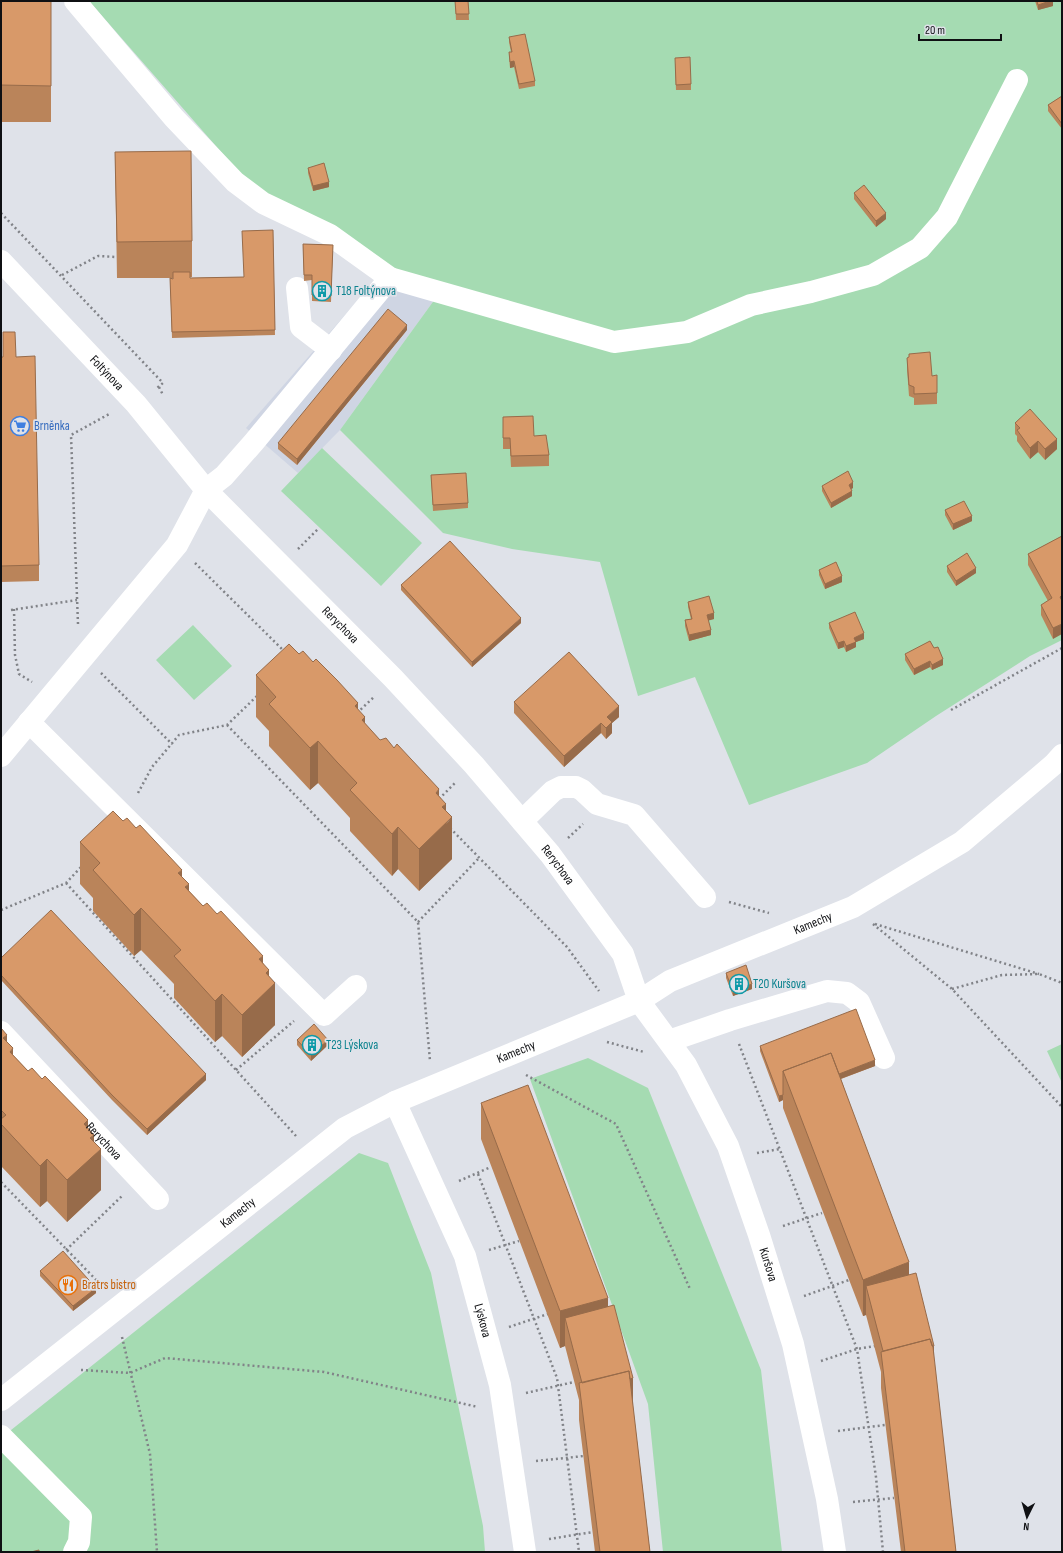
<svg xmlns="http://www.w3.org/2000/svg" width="1063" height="1553" viewBox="0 0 1063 1553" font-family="'Sofia Sans Condensed',sans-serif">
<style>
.built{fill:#cfd5e3}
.green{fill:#a5dbb2}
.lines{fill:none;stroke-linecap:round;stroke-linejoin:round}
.path{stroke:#818388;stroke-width:2.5;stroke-dasharray:2 3;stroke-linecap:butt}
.minor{stroke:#fff;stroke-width:22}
.wall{fill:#ba845a}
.shaded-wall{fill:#976b4a}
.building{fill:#d89969;stroke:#976b4a}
.labels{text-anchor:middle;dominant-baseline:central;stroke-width:3.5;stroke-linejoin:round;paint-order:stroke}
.culture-label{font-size:13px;fill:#0d838f;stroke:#dfe2e9;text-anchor:start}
.street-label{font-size:13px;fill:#0f1013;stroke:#dfe2e9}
.shop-label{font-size:13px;fill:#366cbe;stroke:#dfe2e9;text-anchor:start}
.food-label{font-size:13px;fill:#c56008;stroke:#dfe2e9;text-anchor:start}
</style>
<rect width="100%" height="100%" fill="#dfe2e9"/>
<!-- built -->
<path class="built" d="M388,266L443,288L340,430L298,473L246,428Z"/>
<!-- green -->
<path class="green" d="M89,1H1062V640L1030,656L936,716L867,763L749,805L695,677L638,696L600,562L512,549L443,533L340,430L443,288L388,266L250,185Z
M322,448L422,543L381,586L281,491Z
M193,625L232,666L194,700L156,660Z
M1062,1044V1083L1047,1051Z
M588,1058L648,1088L761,1370L782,1552H663L648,1404L530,1079Z
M359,1153L388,1163L431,1273L483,1526L485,1552H1V1438Z"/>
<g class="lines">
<!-- path -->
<path class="path" d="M1,213L163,383L157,388
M62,275L98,256L116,257
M159,387L163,395
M298,549L319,528
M195,563L285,652
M14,609L15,655L19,674L32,682
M11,610L77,600
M78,624L71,435L111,413
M101,673L172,744
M951,710L1062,648
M357,713L375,696
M227,725L418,922L430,1061
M138,793L152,767L179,735L227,725L257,696
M439,799L455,783
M450,828L567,947L599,991
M568,838L583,824
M66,883L296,1136
M729,902L769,913
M1,910L66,883L81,867
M418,922L479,858
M873,924L952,989L1062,1107
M875,924L1039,974
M952,989L1002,975L1039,974L1062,983
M607,1042L644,1052
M739,1044L857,1349L876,1477L883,1552
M236,1070L294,1021
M526,1075L616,1124L690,1289
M757,1153L780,1149
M478,1174L557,1378L579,1552
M459,1181L491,1167
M1,1182L103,1287
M783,1226L822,1213
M66,1250L122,1196
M489,1250L519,1241
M804,1296L849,1280
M509,1327L548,1314
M122,1337L150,1454L157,1552
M821,1361L857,1349L875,1346
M81,1370L130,1373L165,1358L324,1372L478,1407
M526,1393L574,1382
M838,1431L885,1425
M536,1461L584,1456
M853,1502L894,1498
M549,1539L593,1532"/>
<!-- minor -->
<g class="minor">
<path id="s1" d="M1,261L136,404L206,490L393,678L474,765L550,854L623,954L639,1001L686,1065L728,1146L759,1235L793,1344L827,1499L835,1552"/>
<path d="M390,278L614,342L687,332L751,305L811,292L873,275L920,248L947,217L1017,80"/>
<path d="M297,288L301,327L331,350"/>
<path d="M29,722L324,1015L356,986"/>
<path d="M1,756L177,545L206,490L224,476L254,442L390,278L330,235L263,203L235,182L174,118L75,1"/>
<path d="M522,821L553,791L561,787H576L582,790L597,804L634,815L705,897"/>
<path id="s2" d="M1,1032L158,1199"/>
<path d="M669,1041L730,1020L827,991L847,993L859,1002L884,1058"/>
<path id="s3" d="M395,1102L465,1256L500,1385L525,1552"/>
<path id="s4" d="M1,1400L345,1128L395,1102L639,1001L670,981L853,907L962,842L1053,765L1062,755"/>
<path d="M1,1436L81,1517L79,1542L74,1552"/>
</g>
</g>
<!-- wall -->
<path class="wall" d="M1,1H51V122H1Z
M455,1H468L469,20H456Z
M1035,1H1053V6L1038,10Z
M509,37L535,81V86L519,89L514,67L510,68L509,57V52H511L509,42Z
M675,63L691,84V90H676Z
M1062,96V129L1048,111V105Z
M115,152L192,241V277H190V278L244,277L273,230L275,335L172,338L170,278L173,279V278H117Z
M308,168L329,187L313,191L308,173Z
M854,193L886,219L876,227L854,199Z
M303,244L333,245L331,302L312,301V280L304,281Z
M407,330L297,465L278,449V443Z
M3,332L16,357L39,565V581L1,582V357H3Z
M907,358L932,376L937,393V404L914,405V398L909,396L907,369Z
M503,417L549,455V466L511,467L510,449H503Z
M1015,423L1057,449L1045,460L1038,452L1030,459L1017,441V436L1015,434Z
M431,475L468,503V508L433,511Z
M822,486L853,488L851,489L852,496L831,508L822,491Z
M945,510L972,521L953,530L945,515Z
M1062,536L1053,639L1041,615V605L1048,601L1028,565V554Z
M947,566L976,573L956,586L947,572Z
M819,570L842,582L825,589L819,575Z
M401,585L521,623L472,667L401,590Z
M688,602L714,619L708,620L711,635L689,641L685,626V620L691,619L688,607Z
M829,623L864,639L856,642V647L846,652L844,647L838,649L829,628Z
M299,654L358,710L365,724L380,740L394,748L439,796L446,810L452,859L419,891L398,869L392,876L350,831V818L318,783L310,790L269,746V731L256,717V675Z
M905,654L943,665L932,670L930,667L914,675L905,660Z
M514,702L619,717L612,723V733L606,739L601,733L564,767L514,713Z
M123,821L182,877L189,891L203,906L263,963L269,976L275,1025L242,1057L222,1036L215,1042L174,998V984L141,950L134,956L93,911V898L80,884V842Z
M1,958L206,1080L147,1135L112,1100L1,980Z
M726,973L752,989L733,996L726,978Z
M1,1028L13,1055L28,1071L88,1128L94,1141L101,1190L67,1222L47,1201L40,1207L1,1166Z
M297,1040L328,1045L311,1061L297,1045Z
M760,1046L875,1066L841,1079L909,1275L934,1362L956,1552H901L881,1388V1372L866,1315L863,1316L783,1108V1100L779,1102L760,1051Z
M481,1103L608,1307L633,1407L650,1552H595L579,1420V1400L565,1346L560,1348L481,1139Z
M40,1271L96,1293L73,1311L40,1276Z"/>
<!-- shaded-wall -->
<path class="shaded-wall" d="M1050,1H1053V6L1038,10V5Z
M514,61V67L510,68V62Z
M329,182V187L313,191V186Z
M886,213V219L876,227V221Z
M407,325V330L297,465V459Z
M1057,439V449L1045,460V449Z
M1038,441V452L1030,459V448Z
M853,482V488L849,490V485Z
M852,491V496L831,508V503Z
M972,516V521L953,530V524Z
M976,568V573L956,586V581Z
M842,576V582L825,589V584Z
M1062,595V606L1060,597Z
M714,613V619L707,621V615Z
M521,618V623L472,667V662Z
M1062,624V634L1053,639V628Z
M711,630V635L689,641V635Z
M864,633V639L856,642V647L846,652V646L854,638Z
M844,641V647L838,649V643Z
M943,659V665L932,670V665Z
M930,661V667L914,675V669Z
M358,703V745L355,706Z
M619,706V717L612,723V733L606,739V728L607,717Z
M365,717V759L362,720Z
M601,723V733L564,767V756Z
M318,741V783L310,790V748Z
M439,789V830L442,807L446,804V824L452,817V859L419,891V849L436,793Z
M398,827V869L392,876V834Z
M182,870V911L178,873Z
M189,884V925L185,887Z
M141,908V950L134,956V915Z
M263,956V995L266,973L269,970V989L275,983V1025L242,1057V1015L259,959Z
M752,984V989L733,996V991Z
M222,994V1036L215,1042V1001Z
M7,1035V1076L3,1038Z
M328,1040V1045L311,1061V1055Z
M13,1048V1090L10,1052Z
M875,1060V1066L824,1085V1080Z
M206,1074V1080L147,1135V1129Z
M783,1095V1100L779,1102V1096Z
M88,1120V1161L90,1138L94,1135V1155L101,1149V1190L67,1222V1180L84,1124Z
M47,1159V1201L40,1207V1166Z
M909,1262V1298L866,1286V1315L863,1316V1280Z
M96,1288V1293L73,1311V1306Z
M608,1298V1334L565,1318V1346L560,1348V1311Z
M934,1346V1374L885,1359Z
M633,1378V1407L584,1391Z"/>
<!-- building -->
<path class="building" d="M1,1H51V86L1,85Z
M455,1H468L469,14H456Z
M1037,1H1050L1038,5Z
M525,34L535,81L519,84L514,61L510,62L509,52H512L509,37Z
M690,57L691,84L676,85L675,58Z
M1062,96V124L1048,105Z
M191,151L192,241L117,242L115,152Z
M324,163L329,182L313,186L308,168Z
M864,185L886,213L876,221L854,193Z
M273,230L275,330L172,332L170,278L173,279V272H190V278L244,277L242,231Z
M303,244L333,245L331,296L312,295V275H304Z
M388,309L407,325L297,459L278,443Z
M3,332H15L16,357L35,356L39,565L1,566V357H3Z
M930,352L932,376L937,375V393L914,394V387L909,385L907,358L909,357V354Z
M1030,409L1057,439L1045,449L1038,441L1030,448L1017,430L1020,428L1015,423Z
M533,416L534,436L546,435L549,455L511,456L510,438H503V417Z
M848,471L853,482L849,485L852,491L831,503L822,486Z
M466,473L468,503L433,505L431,475Z
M964,501L972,516L953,524L945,510Z
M1062,536V595L1060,597L1062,601V624L1053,628L1041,605L1052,598L1028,554Z
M450,541L521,618L472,662L401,585Z
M967,553L976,568L956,581L947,566Z
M836,562L842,576L825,584L819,570Z
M709,596L714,613L707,615L711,630L689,635L685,620L692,619L688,602Z
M855,612L864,633L854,638L856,642L846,646L844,641L838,643L829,623Z
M930,641L934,648L938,647L943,659L932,665L930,661L914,669L905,654Z
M289,644L299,654L303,651L313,662L316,659L337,680L358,703L355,706L365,717L362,720L380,740L386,738L394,748L397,744L439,789L436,793L446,804L442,807L452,817L419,849L398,827L392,834L350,790L357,783L337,762L318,741L310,748L269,704L276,697L256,675Z
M569,652L619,706L607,717L612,722L606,728L601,723L564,756L514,702Z
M113,811L123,821L127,818L136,828L140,825L182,870L178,873L189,884L185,887L203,906L207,903L217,914L221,911L263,956L259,959L269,970L266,973L275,983L242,1015L222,994L215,1001L174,956L181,950L141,908L134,915L93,870L100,863L80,842Z
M51,910L206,1074L147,1129L112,1095L1,975V958Z
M746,965L752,984L733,991L726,973Z
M856,1009L875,1060L839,1074L831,1053L783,1071V1095L779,1096L760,1046Z
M314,1024L328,1040L311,1055L297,1040Z
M1,1028L7,1035L3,1038L13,1048L10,1052L28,1071L32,1068L42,1079L45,1076L88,1120L84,1124L94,1135L90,1138L101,1149L67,1180L47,1159L40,1166L1,1124V1119L6,1115L1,1110Z
M831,1053L909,1262L863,1280L783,1071Z
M528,1085L608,1298L560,1311L481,1103Z
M63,1251L96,1288L73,1306L40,1271Z
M916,1273L934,1346H932L930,1339L883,1351L866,1286Z
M614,1305L633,1378L630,1379L629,1371L582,1383L565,1318Z
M930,1339L933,1347L956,1552H905L881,1352Z
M629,1371L650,1552H600L579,1383Z
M39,1550V1552H31Z"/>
<!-- icons -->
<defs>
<symbol id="building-ring" viewBox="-11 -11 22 22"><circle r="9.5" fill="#dfe2e9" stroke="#0f9aa8" stroke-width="1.5"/><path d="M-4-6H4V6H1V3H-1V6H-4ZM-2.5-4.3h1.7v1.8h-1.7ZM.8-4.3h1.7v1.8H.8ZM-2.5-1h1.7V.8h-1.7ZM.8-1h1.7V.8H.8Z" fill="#0f9aa8"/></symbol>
<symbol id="supermarket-ring" viewBox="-11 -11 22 22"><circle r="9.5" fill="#dfe2e9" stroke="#3f7fe0" stroke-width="1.5"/><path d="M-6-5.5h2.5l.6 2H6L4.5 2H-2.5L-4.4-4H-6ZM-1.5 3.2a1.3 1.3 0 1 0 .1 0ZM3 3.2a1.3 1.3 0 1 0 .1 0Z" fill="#3f7fe0"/></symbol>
<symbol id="restaurant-ring" viewBox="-11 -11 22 22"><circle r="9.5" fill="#dfe2e9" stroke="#e8710a" stroke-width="1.5"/><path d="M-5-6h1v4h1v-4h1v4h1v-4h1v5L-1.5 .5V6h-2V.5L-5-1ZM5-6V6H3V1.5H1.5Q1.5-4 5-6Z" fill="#e8710a"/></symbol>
</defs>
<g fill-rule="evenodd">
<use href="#building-ring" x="311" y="280" width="22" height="22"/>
<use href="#supermarket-ring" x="9" y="415" width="22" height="22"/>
<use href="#building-ring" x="728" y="973" width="22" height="22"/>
<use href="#building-ring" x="301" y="1034" width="22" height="22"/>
<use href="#restaurant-ring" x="57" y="1274" width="22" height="22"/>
</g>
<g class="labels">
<!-- culture labels -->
<g class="culture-label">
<text x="336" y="291">T18 Foltýnova</text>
<text x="753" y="984">T20 Kuršova</text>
<text x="326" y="1045">T23 Lýskova</text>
</g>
<!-- street labels -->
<g class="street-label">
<text stroke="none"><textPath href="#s1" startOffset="154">Foltýnova</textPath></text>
<text stroke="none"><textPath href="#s1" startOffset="498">Rerychova</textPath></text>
<text stroke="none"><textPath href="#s1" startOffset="822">Rerychova</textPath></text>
<text stroke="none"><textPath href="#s4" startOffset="950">Kamechy</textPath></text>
<text stroke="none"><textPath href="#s4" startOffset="626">Kamechy</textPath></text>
<text stroke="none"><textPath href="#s2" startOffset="150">Rerychova</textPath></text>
<text stroke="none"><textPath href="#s4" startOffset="302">Kamechy</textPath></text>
<text stroke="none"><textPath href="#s1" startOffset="1278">Kuršova</textPath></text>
<text stroke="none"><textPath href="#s3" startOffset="236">Lýskova</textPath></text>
</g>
<!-- shop labels -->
<g class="shop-label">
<text x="34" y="426">Brněnka</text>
</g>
<!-- food labels -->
<g class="food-label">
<text x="82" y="1285">Bratrs bistro</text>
</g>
</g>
<!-- border -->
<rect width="1063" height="1553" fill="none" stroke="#0f1013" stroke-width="4"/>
<!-- north arrow -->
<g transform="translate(1027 1517) rotate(185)" stroke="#dfe2e9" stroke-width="3" paint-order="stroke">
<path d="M0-3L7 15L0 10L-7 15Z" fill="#0f1013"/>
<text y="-6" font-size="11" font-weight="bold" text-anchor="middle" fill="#0f1013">N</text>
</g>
<!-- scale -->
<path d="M919 34v6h82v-6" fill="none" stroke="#0f1013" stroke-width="2"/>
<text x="925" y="34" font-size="12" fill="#0f1013" stroke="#dfe2e9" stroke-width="3" paint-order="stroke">20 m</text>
</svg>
